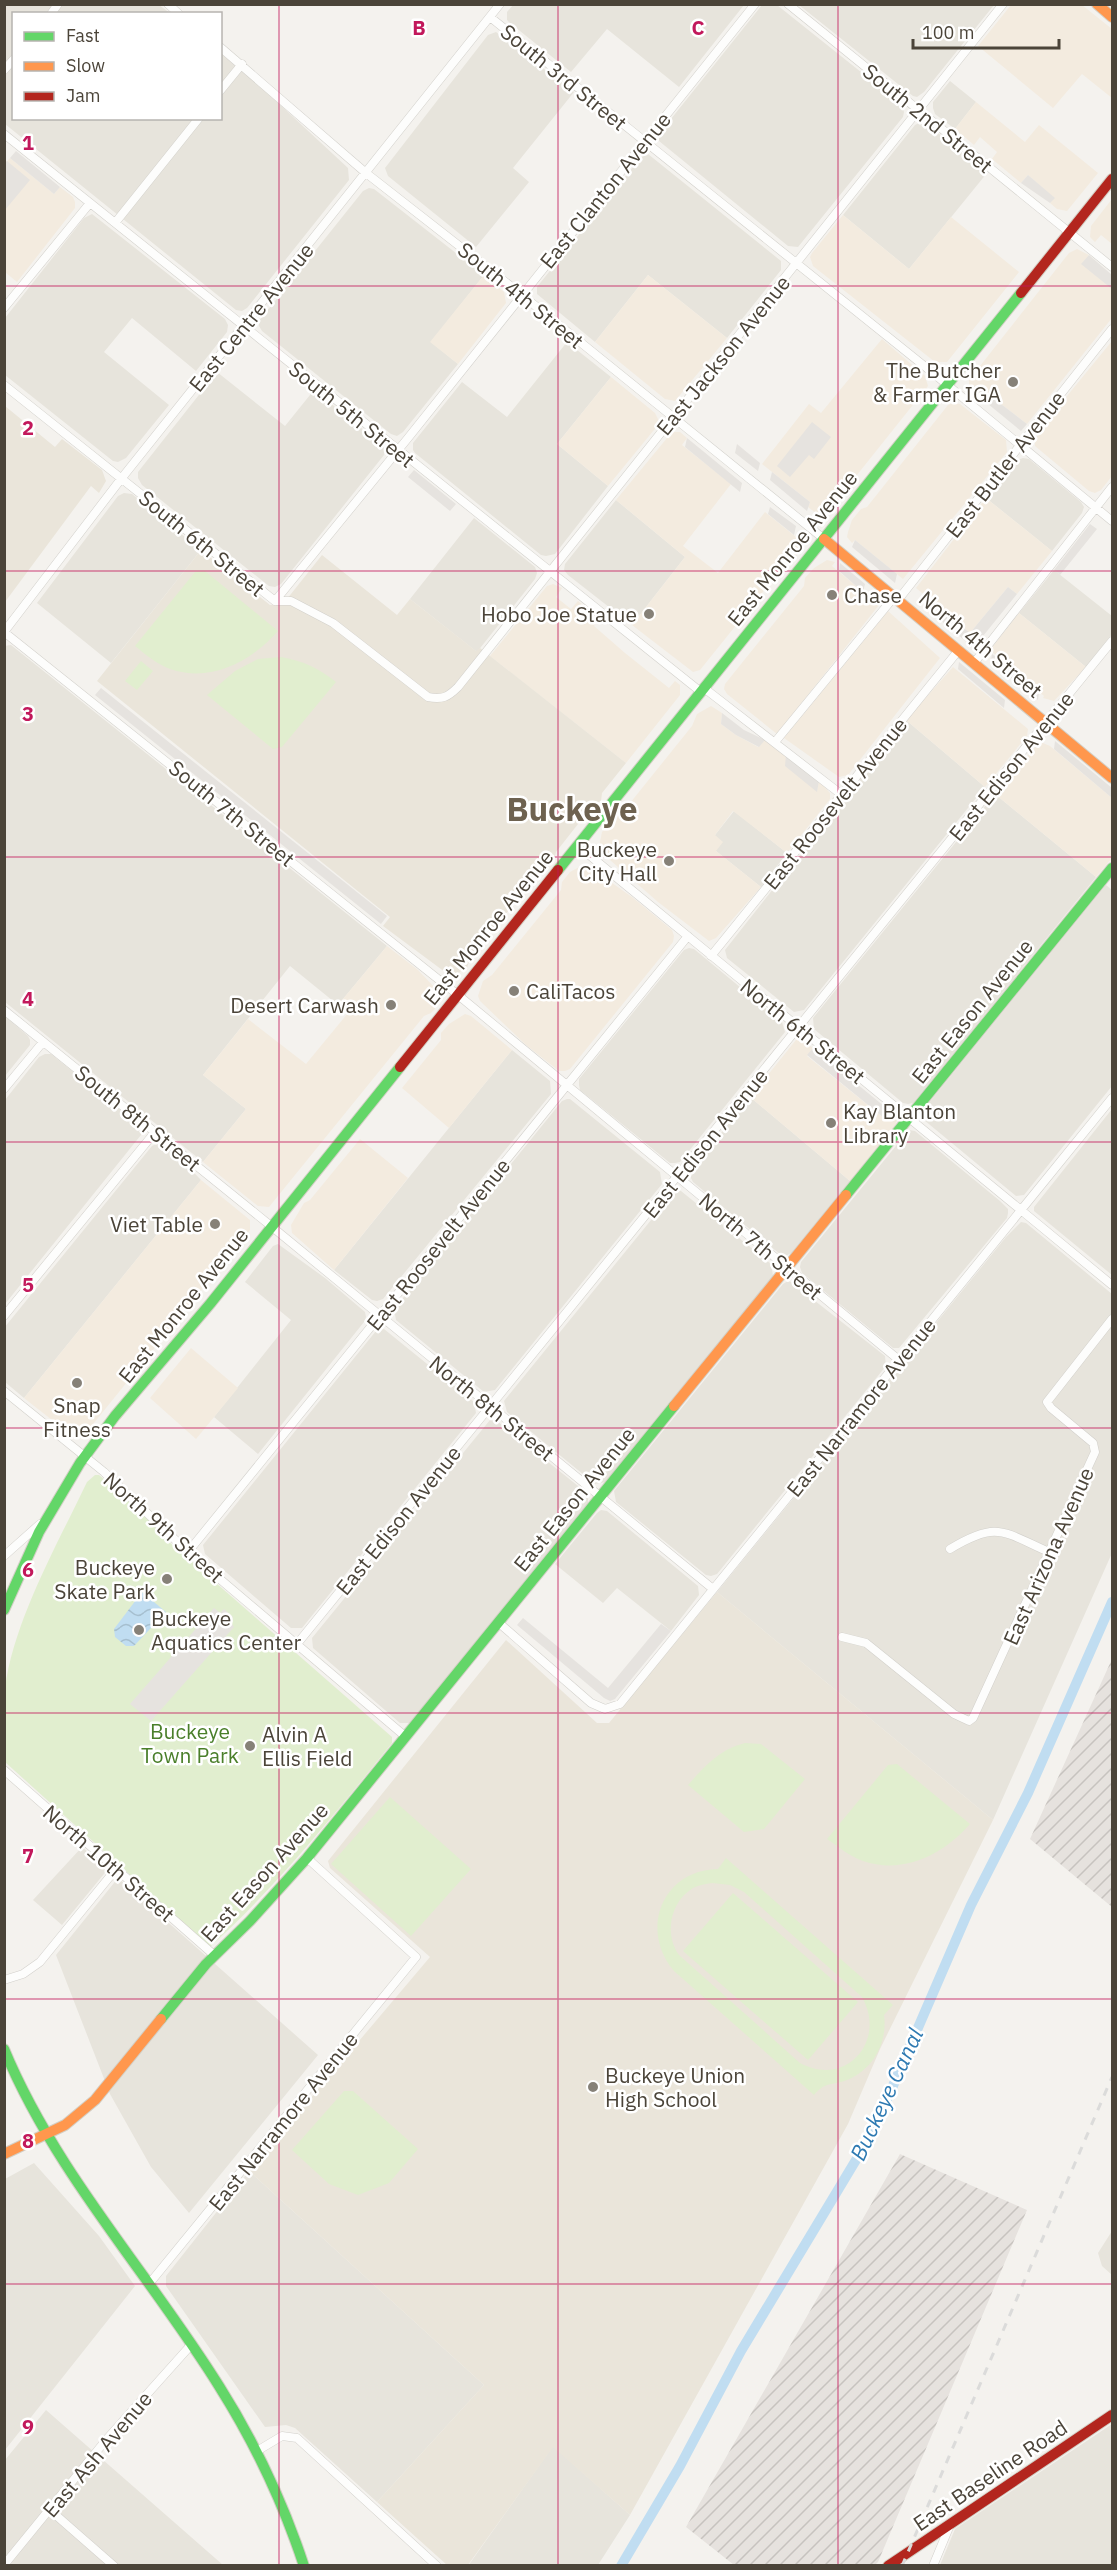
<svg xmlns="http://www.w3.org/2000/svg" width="1117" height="2570" viewBox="0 0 1117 2570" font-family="'IBM Plex Sans',sans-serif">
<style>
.residential{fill:#e7e4dc}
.commercial{fill:#f3ebdf}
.industrial{fill:url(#industrial-furrows)}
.education{fill:#eae5da}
.park{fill:#e1eecf;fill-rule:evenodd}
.parking{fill:#e6e3df}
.water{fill:url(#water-waves)}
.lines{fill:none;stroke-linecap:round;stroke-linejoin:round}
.canal{stroke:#c0ddf1;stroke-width:10}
.street-casing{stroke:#d2d0cb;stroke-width:9}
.fast-casing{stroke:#d3cfc5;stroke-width:12}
.slow-casing{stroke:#d3cfc5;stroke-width:12}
.jam-casing{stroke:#d3cfc5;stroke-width:12}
.street{stroke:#fdfdfc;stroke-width:8}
.fast{stroke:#63d668;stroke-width:10}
.slow{stroke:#ff974d;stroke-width:10}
.jam{stroke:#b3261e;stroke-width:10}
.rail{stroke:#dbdbda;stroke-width:3;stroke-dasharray:8 8;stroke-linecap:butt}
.grid{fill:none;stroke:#c2185b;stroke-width:1.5;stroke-opacity:0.55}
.poi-dot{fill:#868178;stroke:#fff;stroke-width:2}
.labels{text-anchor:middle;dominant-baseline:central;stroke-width:5;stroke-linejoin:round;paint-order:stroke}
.street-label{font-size:21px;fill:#4b4439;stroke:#fff}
.poi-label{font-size:21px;fill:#4b4439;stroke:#fff;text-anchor:end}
.park-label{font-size:21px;fill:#4a7f2a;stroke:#fff}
.water-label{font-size:22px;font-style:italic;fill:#2e7ab2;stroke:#fff}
.town-label{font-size:33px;font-weight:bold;fill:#6e6250;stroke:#fff}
.grid-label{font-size:20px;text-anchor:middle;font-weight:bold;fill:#c2185b;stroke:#fff;stroke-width:5;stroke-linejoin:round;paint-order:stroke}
</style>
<defs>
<pattern id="industrial-furrows" width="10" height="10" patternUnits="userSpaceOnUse" patternTransform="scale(1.5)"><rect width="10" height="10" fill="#e6e2de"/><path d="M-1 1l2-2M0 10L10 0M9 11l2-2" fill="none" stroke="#c7c3bf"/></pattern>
<pattern id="water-waves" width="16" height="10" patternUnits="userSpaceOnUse" patternTransform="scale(1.5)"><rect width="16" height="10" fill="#c0ddf1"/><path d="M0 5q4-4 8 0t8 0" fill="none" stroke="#a6bfcf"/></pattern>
</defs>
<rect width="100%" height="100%" fill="#f4f2ee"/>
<!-- residential -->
<path class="residential" d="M514,4H744V5L679,87L607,29L571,72L510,23L507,20V12Z
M4,5H159L170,13L14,14V118H220L221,54L262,88L348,168L349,180L247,308L242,311L236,310L5,124Z
M762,5H777L901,104L904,112L903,117L798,247L788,246L659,141V134Z
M799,5H994L924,92L917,97L913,96Z
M496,32L574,92L513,168L529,182L476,247L388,176L385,168L488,35Z
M950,81L976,102L955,129L935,114L933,108V102Z
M919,123L927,124L987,173L909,269L843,215L915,125Z
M648,154L781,261V270L727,338L648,275L595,342L537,294V287L641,157Z
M369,188L374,189L484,275L431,342L458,364L403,432L397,436L391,434L262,331L259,326V321L363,191Z
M92,214L225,319L228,325L227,332L196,371L132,318L104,352L169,405L126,458L118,462L113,461L5,375V318L84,218Z
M567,342L611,377L557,444L608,486L555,554L546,556L541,555L415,453L413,450V443L462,382L507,417Z
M217,372L285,426L314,390L381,444L385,450L384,455L281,584L275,587L269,586L142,485L138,478V472Z
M1023,458L1029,459L1081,502L1084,507L1082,513L1052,551L986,498L1017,460Z
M124,493L132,494L201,550L111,663L37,603L118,496Z
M616,500L685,557L632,625L568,575L564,570L565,564Z
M474,518L535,567L537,573L535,579L477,652L410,599Z
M1054,570L1112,616V634L1086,667L1019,613Z
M11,645L387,946L338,1005L290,966L203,1075L246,1109L203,1162L5,1002L4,646Z
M906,720L985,787L804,1010L794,1012L727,958L725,950Z
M995,794L1096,877L913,1103L908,1104L903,1103L814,1029L813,1018Z
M734,811L787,853L761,887L716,851L715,835Z
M1106,885L1112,890V1086L1024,1195L1016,1196L924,1120V1109Z
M689,948L694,949L782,1022L785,1032L680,1162L675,1163H670L622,1124L580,1090L579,1085V1079L684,950Z
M5,1016L28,1036L30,1040V1045L5,1076Z
M512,1050L550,1081L551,1094L383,1299L377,1301L372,1300L334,1270Z
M45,1054H51L140,1126L142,1130L141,1135L5,1304V1100L39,1057Z
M750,1097L850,1181L791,1253L786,1256L781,1255L693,1182L690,1176V1172Z
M567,1099H570L660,1172L662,1184L495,1390L484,1392L396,1320L394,1309L562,1101Z
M1112,1109V1275L1034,1211V1207Z
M909,1130L915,1131L1000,1201L1008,1209V1213L1007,1218L899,1348H893L802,1273L800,1267L801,1262Z
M158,1143L164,1145L177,1155L201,1180L24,1398L5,1382L4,1328L152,1146Z
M678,1190L681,1191L771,1264L773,1276L606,1482L595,1484L507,1412L504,1401L673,1193Z
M1021,1222L1026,1223L1112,1294V1553L993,1820L717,1592L1006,1237Z
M278,1244L325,1278L365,1312L366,1317L364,1322L258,1454L214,1417L291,1320L245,1282L273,1246Z
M788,1281L791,1282L885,1356L886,1366L717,1574L711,1576L706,1575L616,1502L614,1491L783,1284Z
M381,1328L384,1329L474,1402L476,1413L302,1628H291L205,1554L203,1545L376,1331Z
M490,1420L497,1421L583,1490L588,1498V1503L410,1723H400L313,1648L312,1638Z
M601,1510L607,1511L698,1586L699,1595L671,1631L617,1588L603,1603L555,1564L597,1513Z
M82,1847L108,1869L62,1925L33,1900Z
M118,1878L318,2055L189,2213L151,2167L110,2094L56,1955Z
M34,2163L99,2236L135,2286L5,2450V2179Z
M249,2171L484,2385L377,2502L295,2428L286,2425L265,2427L166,2286V2276Z
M1112,2231V2275L1102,2266L1098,2253Z
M46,2410L223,2565L5,2566V2460Z
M1112,2424V2565H940L955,2529Z
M553,2446L630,2515L598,2565L468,2566Z"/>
<!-- commercial -->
<path class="commercial" d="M1011,5H1082L1112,29V98L1082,74L1053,108L978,46Z
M976,102L1025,142L1039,125L1098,173L1067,211L1057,209L1050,203L1054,198L1028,175L1021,183L992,159L997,152L980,137L974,145L955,129Z
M10,158L54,194L60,187L73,197L75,202V208L17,282L5,272L4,165Z
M1112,199V244L1101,235L1095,242L1090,237L1091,226Z
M843,215L909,269L951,217L1019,272L947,362H935L813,266L810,257L812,253Z
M1077,249L1089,255L1082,264L1112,288V318L1027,424L976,385L971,390L969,388V380L1069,253Z
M484,275L504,292L506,303L458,364L430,342Z
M648,275L727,338L675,401L665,399L595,342Z
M882,339L925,376L928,386L845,490V496L836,506L826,514H817L808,507L810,502L762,464L809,404L821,413Z
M1112,341V476L1101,490L1095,493L1089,491L1035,446V440L1040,429Z
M611,377L655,413L659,421L658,425L608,486L557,444Z
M953,403L960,404L1006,440L1007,452L903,579L855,540L852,543L847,537L848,532L852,520L861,509L867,507L948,405Z
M672,432H680L687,438L682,445L731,484L683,546L718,573L765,512L796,537L799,533L803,540L797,555L788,565L782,568L700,670L693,672L632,625L685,557L616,500Z
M986,498L1052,551L1017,594L1008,587L970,633L916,588Z
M827,560L835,562L832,566L879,605L777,734L727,694L724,689L725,684L804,586L805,578L814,568Z
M553,584L562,588L556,597L571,609L578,601L599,619L594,626L625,653L669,688L675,681L680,685V695L626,763L490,656L547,586Z
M888,611L940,658L848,775L839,777L784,738Z
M1019,613L1086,667L1054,701L1043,698L1044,696L990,650Z
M953,667L1028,729L1027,736L985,787L906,720Z
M711,706L722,713L721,724L736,735L758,747L765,740L786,755L817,791L819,781L830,793V799L787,853L733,811L715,835L723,842L716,851L761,887L716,938L709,941L658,902L602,853L599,847L602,832L616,816L622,813L692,726L697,714Z
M1043,743L1050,746L1112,798V858L1096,877L995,794L1036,746Z
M585,864L632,897L672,930L674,936L673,942L570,1069L565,1071H559L526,1045L480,1001L478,996L483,981L492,975L561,890L562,882L570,872Z
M387,946L418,970L436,989L439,994L435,1009L431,1013L424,1016L269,1207L258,1206L203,1162L246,1109L203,1075L248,1019L306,1064L348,1013L338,1005Z
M465,1014L471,1016L512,1050L449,1128L402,1088L441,1040V1033L449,1024Z
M801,1039L813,1048L807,1056L884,1118L890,1111L895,1113L897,1119L896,1124L850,1181L750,1097L796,1040Z
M360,1139L408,1178L334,1270L292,1233L291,1225L304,1203L310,1200Z
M201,1180L250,1220V1230L85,1434L71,1435L24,1398Z
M191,1348L238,1388L196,1439L150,1398Z"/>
<!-- industrial -->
<path class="industrial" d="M1112,1659V1907L1030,1839Z
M900,2154L1027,2210L878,2562L874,2566L734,2565L686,2527Z"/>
<!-- education -->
<path class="education" d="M5,406L55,447L62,439L102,470L106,481L99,493L91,486L5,602Z
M201,550L270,605L283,604L322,555L397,615L410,599L476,651L480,648L626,763L602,793L601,801L589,816L582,819L556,852L554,860L545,871L539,873L470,958L467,968L461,971L453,978L383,926L390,917L97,681Z
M717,1592L993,1820L880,2049L848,2124L630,2515L553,2447L468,2565H447L377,2502L484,2385L249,2171L430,1957L330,1868L328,1861L506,1640L597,1723H609Z"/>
<!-- park -->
<path class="park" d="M205,571L278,631C251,662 211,683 170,669C157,664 146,655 135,646L195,572Z
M281,657C304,661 318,668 336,682L282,747L273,749L207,695L235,671L258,659Z
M141,661L153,671L137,690L125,681Z
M95,1475H99L138,1509L167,1540L392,1737V1743C334,1815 278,1885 210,1947L5,1762C5,1738 1,1711 5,1688C14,1620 58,1543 87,1482Z
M745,1743L761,1744L805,1779L764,1829L744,1832L688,1785C705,1766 720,1749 745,1743Z
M897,1764L970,1824C944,1854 904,1875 863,1861C849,1856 839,1847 827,1839L888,1765Z
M390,1797L471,1869L411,1936L331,1864Z
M726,1858L893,2005L884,2015C888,2042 873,2070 847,2080C831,2086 826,2081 814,2095L674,1971C639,1930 662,1870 718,1869ZM712,1883L730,1885L744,1892L862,1997C887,2041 846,2088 800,2063L679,1955C664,1934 670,1902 693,1888C699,1885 706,1884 712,1883Z
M733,1893L858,2002L808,2060L683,1951Z
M344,2091H353L418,2149L389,2183L358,2195L329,2184L292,2150Z"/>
<!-- parking -->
<path class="parking" d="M16,151L60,187L54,194L10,158Z
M7,161L30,180L5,210L4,163Z
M1028,175L1055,198L1050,203L1021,183Z
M1089,255L1112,275V289L1081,264Z
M976,385L1027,424L1021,431L971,390Z
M812,422L831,437L814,459L809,455L790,477L777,466Z
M687,438L742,483L740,492L685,447Z
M737,444L760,463L758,471L735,453Z
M414,470L456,504L450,511L408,477Z
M772,472L810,502L807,511L770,480Z
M770,507L796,526L794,535L768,514Z
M1090,524L1097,529L1060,575L1054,570Z
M855,540L897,574L895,583L852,547Z
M840,563L865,584L863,592L839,571Z
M1008,587L1017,594L979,641L972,635L970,645L938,618L940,609L970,633Z
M992,654L1039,692L1038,700L991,661Z
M959,662L1005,700L1004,708L958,669Z
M101,688L387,916L381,924L95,695Z
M722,713L744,730L765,740L759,747L736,735L721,724Z
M1055,741L1112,788V798L1054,749Z
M786,755L819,781L817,792L785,766Z
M813,1048L890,1111L884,1118L807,1055Z
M214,1608L220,1613L224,1609L233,1617L230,1621L234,1627L151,1721L130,1704Z
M523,1618L608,1688L661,1624L671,1631L615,1699L610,1701L604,1698L517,1625Z"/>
<!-- water -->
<path class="water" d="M142,1592L166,1612L134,1646H126L115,1637L114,1629Z"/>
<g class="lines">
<!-- canal -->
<path class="canal" d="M621,2566L680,2466L741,2351L862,2150L889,2095L971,1905L1028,1793L1112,1602"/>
<defs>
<path id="street" d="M168,4L179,14
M788,4L1112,267
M51,14L58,4
M490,17L933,373L1112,521
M220,47L366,173L522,295L824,539
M4,70L14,59
M220,91L242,64
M4,134L701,692
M115,223L199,118
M4,308L90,203
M4,385L275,601H291L333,623L428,697C442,700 448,697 458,687L1003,4
M898,600L1112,329
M275,601L408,438L755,4
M4,632L458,995L899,1360
M4,632L121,479L500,4
M974,663L1112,487
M704,688L842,795
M775,742L894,597
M577,845L1112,1285
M711,956L958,651
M4,1010L271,1226L713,1589
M4,1089L43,1042
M4,1316L155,1132
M4,1391L104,1472L188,1552L406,1737
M950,1549C998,1520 1003,1532 1051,1553
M188,1552L688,936
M4,1556L40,1524
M499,1623L591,1703L605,1709L620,1704L1112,1098
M842,1637L866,1643L954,1714L969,1721L973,1718L1095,1452L1093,1443L1051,1408L1047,1402L1112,1319
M297,1644L1112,641
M4,1770L214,1955
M4,1980L23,1974L40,1962L116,1869
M149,2284L416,1957L307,1858
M257,2451L282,2436L297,2438L437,2566
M50,2510L114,2566
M4,2565L106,2440L191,2345
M933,2566L950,2525"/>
<path id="fast" d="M558,870L1021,293
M846,1195L1112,868
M4,1610L39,1532L80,1463L115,1416L210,1304L400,1067
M161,2019L206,1964L250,1921L307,1858L674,1406
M4,2049C56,2174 148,2272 219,2386C255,2443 283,2502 304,2566"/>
<path id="slow" d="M1097,4L1112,17
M824,539L1112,778
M674,1406L846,1195
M4,2154L65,2125L95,2100L161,2019"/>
<path id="jam" d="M1021,293L1112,179
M400,1067L558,870
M888,2566L1112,2415"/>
</defs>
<!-- street casing -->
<use href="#street" class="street-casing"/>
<!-- fast casing -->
<use href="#fast" class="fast-casing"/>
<!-- slow casing -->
<use href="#slow" class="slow-casing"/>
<!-- jam casing -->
<use href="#jam" class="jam-casing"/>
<!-- street -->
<use href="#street" class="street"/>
<!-- fast -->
<use href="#fast" class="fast"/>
<!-- slow -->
<use href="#slow" class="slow"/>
<!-- jam -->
<use href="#jam" class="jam"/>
<!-- rail -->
<path class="rail" d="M902,2566L1112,2077"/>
</g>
<!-- grid -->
<path class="grid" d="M279,4V2566M558,4V2566M838,4V2566M4,286H1112M4,571H1112M4,857H1112M4,1142H1112M4,1428H1112M4,1713H1112M4,1999H1112M4,2284H1112"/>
<!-- markers -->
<g class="poi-dot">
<circle cx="1013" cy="382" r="6"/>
<circle cx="832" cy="595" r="6"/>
<circle cx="649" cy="614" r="6"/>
<circle cx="669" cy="861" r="6"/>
<circle cx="514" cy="991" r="6"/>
<circle cx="391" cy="1005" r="6"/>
<circle cx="831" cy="1123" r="6"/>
<circle cx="215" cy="1224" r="6"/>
<circle cx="77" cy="1383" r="6"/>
<circle cx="167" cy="1579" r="6"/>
<circle cx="139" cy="1630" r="6"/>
<circle cx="250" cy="1746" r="6"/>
<circle cx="593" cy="2087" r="6"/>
</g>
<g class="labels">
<!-- street labels -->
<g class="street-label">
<text transform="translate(564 77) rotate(39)">South 3rd Street</text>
<text transform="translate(928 118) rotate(39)">South 2nd Street</text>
<text transform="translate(605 190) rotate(-51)">East Clanton Avenue</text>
<text transform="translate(521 295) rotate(39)">South 4th Street</text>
<text transform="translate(251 317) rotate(-51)">East Centre Avenue</text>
<text transform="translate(723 355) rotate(-51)">East Jackson Avenue</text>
<text transform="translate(352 414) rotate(39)">South 5th Street</text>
<text transform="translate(1005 464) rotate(-52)">East Butler Avenue</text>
<text transform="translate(202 543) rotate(39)">South 6th Street</text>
<text transform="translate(792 548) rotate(-51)">East Monroe Avenue</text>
<text transform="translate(981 644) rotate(40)">North 4th Street</text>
<text transform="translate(1011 766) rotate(-51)">East Edison Avenue</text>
<text transform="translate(835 803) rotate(-51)">East Roosevelt Avenue</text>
<text transform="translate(232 813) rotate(39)">South 7th Street</text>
<text transform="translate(488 927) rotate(-51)">East Monroe Avenue</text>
<text transform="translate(972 1011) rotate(-51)">East Eason Avenue</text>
<text transform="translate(803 1031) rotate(39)">North 6th Street</text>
<text transform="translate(138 1118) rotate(39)">South 8th Street</text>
<text transform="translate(705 1143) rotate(-51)">East Edison Avenue</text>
<text transform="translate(438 1244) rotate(-51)">East Roosevelt Avenue</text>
<text transform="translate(761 1246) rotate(40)">North 7th Street</text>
<text transform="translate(183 1305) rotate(-51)">East Monroe Avenue</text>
<text transform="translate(861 1407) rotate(-51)">East Narramore Avenue</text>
<text transform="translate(492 1408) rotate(39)">North 8th Street</text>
<text transform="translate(574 1499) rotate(-51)">East Eason Avenue</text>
<text transform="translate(398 1520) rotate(-51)">East Edison Avenue</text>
<text transform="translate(164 1527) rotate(42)">North 9th Street</text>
<text transform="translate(1048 1556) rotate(-66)">East Arizona Avenue</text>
<text transform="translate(109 1863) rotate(41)">North 10th Street</text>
<text transform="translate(264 1872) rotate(-48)">East Eason Avenue</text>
<text transform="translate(283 2121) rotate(-51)">East Narramore Avenue</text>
<text transform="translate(97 2454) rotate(-50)">East Ash Avenue</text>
<text transform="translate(990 2475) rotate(-34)">East Baseline Road</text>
</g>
<!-- poi labels -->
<g class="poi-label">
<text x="1001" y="370">The Butcher<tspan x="1001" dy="24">&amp; Farmer IGA</tspan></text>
<text x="844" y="595" text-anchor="start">Chase</text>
<text x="637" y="614">Hobo Joe Statue</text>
<text x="657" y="849">Buckeye<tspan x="657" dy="24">City Hall</tspan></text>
<text x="526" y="991" text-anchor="start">CaliTacos</text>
<text x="379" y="1005">Desert Carwash</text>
<text x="843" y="1111" text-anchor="start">Kay Blanton<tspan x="843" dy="24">Library</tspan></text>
<text x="203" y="1224">Viet Table</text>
<text x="77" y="1405" text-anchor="middle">Snap<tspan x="77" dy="24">Fitness</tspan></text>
<text x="155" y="1567">Buckeye<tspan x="155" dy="24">Skate Park</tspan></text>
<text x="151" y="1618" text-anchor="start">Buckeye<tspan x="151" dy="24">Aquatics Center</tspan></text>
<text x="262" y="1734" text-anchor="start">Alvin A<tspan x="262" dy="24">Ellis Field</tspan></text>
<text x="605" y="2075" text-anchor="start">Buckeye Union<tspan x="605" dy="24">High School</tspan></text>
</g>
<!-- park labels -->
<g class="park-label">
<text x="190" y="1731">Buckeye<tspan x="190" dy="24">Town Park</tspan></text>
</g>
<!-- water labels -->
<g class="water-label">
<text transform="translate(886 2094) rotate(-65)">Buckeye Canal</text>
</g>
<!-- town labels -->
<g class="town-label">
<text x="572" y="808">Buckeye</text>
</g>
</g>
<g class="grid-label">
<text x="419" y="35">B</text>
<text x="698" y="35">C</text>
<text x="28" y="150">1</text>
<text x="28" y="435">2</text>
<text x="28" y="721">3</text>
<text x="28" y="1006">4</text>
<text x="28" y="1292">5</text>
<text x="28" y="1577">6</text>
<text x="28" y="1863">7</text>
<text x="28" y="2148">8</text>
<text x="28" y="2434">9</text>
</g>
<!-- border -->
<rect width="1117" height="2570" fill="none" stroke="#4b4439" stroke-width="12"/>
<!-- legend -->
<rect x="12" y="12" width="210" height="108" fill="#ffffff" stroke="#b7b4b0" stroke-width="1.5"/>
<rect x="24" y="32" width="30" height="9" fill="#63d668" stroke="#b7b4b0" stroke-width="1.5"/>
<text x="66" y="42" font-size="18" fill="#4b4439">Fast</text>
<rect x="24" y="62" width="30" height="9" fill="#ff974d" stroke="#b7b4b0" stroke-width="1.5"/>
<text x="66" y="72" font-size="18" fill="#4b4439">Slow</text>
<rect x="24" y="92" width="30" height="9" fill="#b3261e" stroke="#b7b4b0" stroke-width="1.5"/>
<text x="66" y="102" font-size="18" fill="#4b4439">Jam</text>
<!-- scale -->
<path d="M913 39v9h146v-9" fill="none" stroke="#4b4439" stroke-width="3"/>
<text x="922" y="39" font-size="18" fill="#4b4439" stroke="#ffffff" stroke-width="4.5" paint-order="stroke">100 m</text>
</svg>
